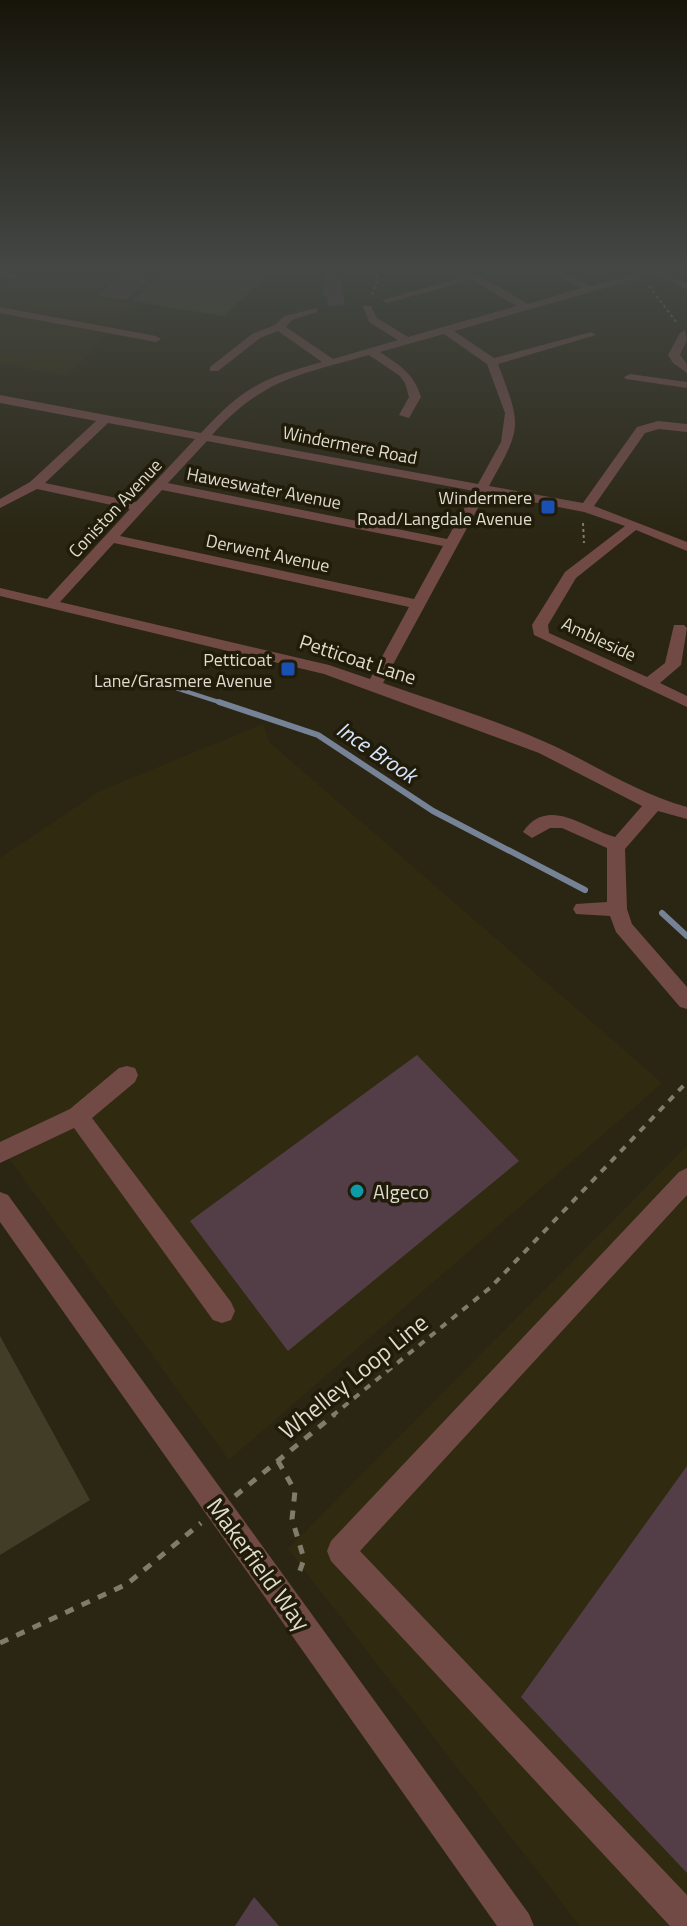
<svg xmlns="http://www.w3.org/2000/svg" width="687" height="1926" viewBox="0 0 687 1926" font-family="'Titillium Web',sans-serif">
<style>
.built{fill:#302b10}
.green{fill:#413d26}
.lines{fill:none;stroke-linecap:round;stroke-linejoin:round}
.stream-far1{stroke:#768397;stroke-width:4}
.stream{stroke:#768397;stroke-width:6}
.building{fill:#533e47}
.path-far2{stroke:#7f7c6c;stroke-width:2;stroke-dasharray:3 3;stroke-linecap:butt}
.path-far1{stroke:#7f7c6c;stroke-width:4;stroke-dasharray:7 7;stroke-linecap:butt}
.path{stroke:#7f7c6c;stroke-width:5;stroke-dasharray:9 9;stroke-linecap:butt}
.minor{fill:#714a46;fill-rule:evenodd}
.transit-dot{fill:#1a4fb4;stroke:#201c09;stroke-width:3}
.culture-dot{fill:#0f9aa8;stroke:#201c09;stroke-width:3}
.labels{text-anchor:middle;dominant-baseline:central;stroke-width:7;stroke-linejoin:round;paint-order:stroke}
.far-street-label{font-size:18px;fill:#dedbcf;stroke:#201c09}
.far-poi-label{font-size:18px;fill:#dedbcf;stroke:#201c09;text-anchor:end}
.street-label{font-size:20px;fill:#dedbcf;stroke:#201c09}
.poi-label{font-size:20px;fill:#dedbcf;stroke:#201c09;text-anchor:start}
.water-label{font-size:22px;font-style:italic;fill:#d6e5fd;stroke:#201c09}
.near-street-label{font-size:24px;fill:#dedbcf;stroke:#201c09}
</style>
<rect width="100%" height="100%" fill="#2a2613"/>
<!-- built -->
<path class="built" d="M32,268H126L92,297L136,304L67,376L0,363V287Z
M263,724L269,742L662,1083L229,1460L0,1146V858L100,791Z
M687,1146V1926H580L288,1549Z"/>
<!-- green -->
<path class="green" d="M172,268H275L224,316L132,301Z
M0,1336L90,1500L0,1555Z"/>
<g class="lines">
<!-- stream-far1 -->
<path class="stream-far1" d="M135,675L225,704"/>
<!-- stream -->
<path class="stream" d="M219,702L318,735L433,811L585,890
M662,913L687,936"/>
</g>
<!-- building -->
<path class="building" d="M126,272L153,276L126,300L97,296Z
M324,274H339L345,305L328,306L327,296H323Z
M417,1055L519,1161L288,1351L190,1221Z
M687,1466V1873L521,1697Z
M254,1897L279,1926H235Z"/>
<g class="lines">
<!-- path-far2 -->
<path class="path-far2" d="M649,286L677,323
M372,295L377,282V268
M583,523L584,543"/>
<!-- path-far1 -->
<path class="path-far1" d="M332,1416L491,1287L687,1082"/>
<!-- path -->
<path class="path" d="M278,1461L295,1491L292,1519L304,1559L297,1579
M235,1496L335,1414
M0,1643L127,1584L201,1523"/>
<!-- minor -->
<path class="minor" d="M443,268C473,267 502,289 528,304L581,288L545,268H557L591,286L646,270L644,268H656L687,283V290L654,274L454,331L494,358L591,332L596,335L498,364C522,427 522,427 489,486L583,503L637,427L658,421L687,424V432L659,429L645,433L594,506L687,542V551L636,530L576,578L548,625L549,633L647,677L665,663L674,625H684L687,628L681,665L660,683L687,696V707L534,635L532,625L565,572L625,526L584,512L486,493L383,683C439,703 497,720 552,745C597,766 639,794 687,807V819L658,811L625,849L627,909L632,924L687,987V1009L680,1007L616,932L610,916L576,914L573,909L576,904L607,902V848L562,828H550L532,838L523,832C548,795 585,829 615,837L642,806L539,753L324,674L0,596V588L47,599L130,509L37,489L0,508V499L30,482L96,421L0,403V395L201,433C243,387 263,378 322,362L278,331L260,338L218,371H210V367L252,334L275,325L284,316L317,308V312L292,320L286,327L333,359L398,340L369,322L363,306H371L377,318L408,337L517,306L472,280L387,303L382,300L463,277ZM444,334L487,364L505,413L501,442L478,484L212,435C264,378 299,375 369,355L400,376L405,383L409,397L399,415L409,418L421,397C414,373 399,365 380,352ZM108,423L195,439L136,502L45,483ZM207,441L474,491L447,539L168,483ZM162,490L443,546L414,599L120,536ZM114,543L409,607L370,679L329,665L60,602Z
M0,271L16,274L17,276L12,279L0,277Z
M0,307L156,336L161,339L156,342L0,313Z
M685,330L687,340L680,355L687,364V373L673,363L668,355L680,333Z
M630,374L687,382V388L626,379L624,377Z
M127,1066L135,1068L138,1075L135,1082L92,1118L231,1302L235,1311L231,1320L222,1323L213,1320L74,1128L0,1163V1142L70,1109L119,1068Z
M687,1168V1195L360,1551L687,1895V1926H670L331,1561L327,1551L331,1541L679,1172Z
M0,1192L8,1195L529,1914L534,1926H497L0,1222Z"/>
</g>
<!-- sky -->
<linearGradient id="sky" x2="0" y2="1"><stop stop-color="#17150a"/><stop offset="0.5" stop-color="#444744"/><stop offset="1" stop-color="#444744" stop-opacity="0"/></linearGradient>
<rect width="687" height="537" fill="url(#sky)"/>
<!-- markers -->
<g class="transit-dot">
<rect x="540" y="499" width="16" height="16" rx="4"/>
<rect x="280" y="661" width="16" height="16" rx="4"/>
</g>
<circle class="culture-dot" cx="357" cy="1191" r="8"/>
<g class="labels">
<!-- far-street labels -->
<g class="far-street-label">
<text transform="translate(350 445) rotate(11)">Windermere Road</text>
<text transform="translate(264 488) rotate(11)">Haweswater Avenue</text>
<text transform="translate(115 508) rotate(-47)">Coniston Avenue</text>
<text transform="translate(268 553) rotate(12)">Derwent Avenue</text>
<text transform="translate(599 639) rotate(25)">Ambleside</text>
</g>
<!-- far-poi labels -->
<g class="far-poi-label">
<text x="532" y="497">Windermere<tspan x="532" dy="21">Road/Langdale Avenue</tspan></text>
<text x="272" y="659">Petticoat<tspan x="272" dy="21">Lane/Grasmere Avenue</tspan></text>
</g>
<!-- street labels -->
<g class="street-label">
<text transform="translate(358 659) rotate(18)">Petticoat Lane</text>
</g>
<!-- poi labels -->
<g class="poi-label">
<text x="373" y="1191">Algeco</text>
</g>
<!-- water labels -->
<g class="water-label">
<text transform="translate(377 752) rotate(34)">Ince Brook</text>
</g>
<!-- near-street labels -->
<g class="near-street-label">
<text transform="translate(353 1376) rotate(-39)">Whelley Loop Line</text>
<text transform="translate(259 1564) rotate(54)">Makerfield Way</text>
</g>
</g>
</svg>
